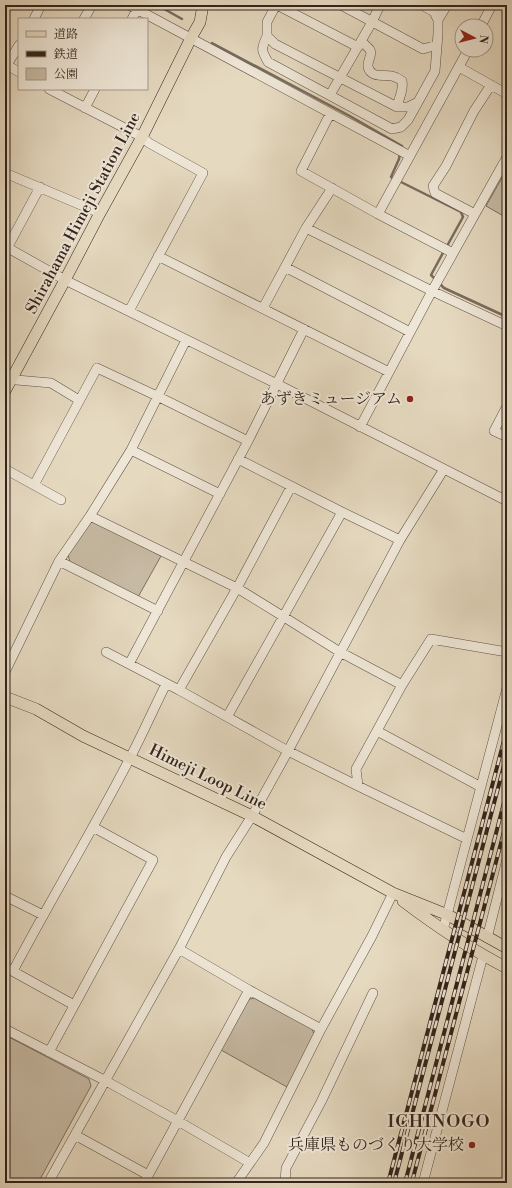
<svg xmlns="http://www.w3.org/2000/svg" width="512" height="1188" viewBox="0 0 512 1188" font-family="'Libre Bodoni','Noto Serif JP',serif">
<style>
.green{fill:#c7baa4;stroke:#7d6f60}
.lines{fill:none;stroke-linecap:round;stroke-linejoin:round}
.stream{stroke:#796b5d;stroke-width:2.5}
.minor-casing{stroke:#605145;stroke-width:10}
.major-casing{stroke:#33241c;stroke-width:12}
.minor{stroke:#eee6d6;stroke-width:9}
.major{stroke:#e5d9c0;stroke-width:11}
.rail-casing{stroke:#33241c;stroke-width:4}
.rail{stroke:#eee6d6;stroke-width:2.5;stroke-dasharray:8;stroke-linecap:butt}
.poi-dot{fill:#8f2418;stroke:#eee6d6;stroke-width:1.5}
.labels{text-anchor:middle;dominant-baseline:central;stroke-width:4;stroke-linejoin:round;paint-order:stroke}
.street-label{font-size:16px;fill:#33241c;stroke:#eee6d6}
.poi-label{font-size:16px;fill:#33241c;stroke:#eee6d6;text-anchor:end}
.quarter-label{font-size:18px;letter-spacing:1px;fill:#33241c;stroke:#eee6d6}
</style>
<rect width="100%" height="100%" fill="#e5d9c0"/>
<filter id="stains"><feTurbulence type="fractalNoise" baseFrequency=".005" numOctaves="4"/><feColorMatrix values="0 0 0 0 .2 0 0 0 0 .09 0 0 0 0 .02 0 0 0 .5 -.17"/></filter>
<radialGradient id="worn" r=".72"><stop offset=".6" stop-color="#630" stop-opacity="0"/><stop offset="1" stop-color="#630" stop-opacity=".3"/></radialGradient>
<!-- green -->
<path class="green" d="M507,169V218L486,206Z
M95,521L161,556L138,597L70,562L68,555L89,523Z
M255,998L312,1028L314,1035L287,1087L221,1050L249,999Z
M5,1035L89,1079L91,1086L38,1183H5Z"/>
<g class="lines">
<!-- stream -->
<path class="stream" d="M157,5L182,19
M212,43L348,115L402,146V148
M394,179L391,177L399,159L400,153
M399,181L461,212L463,217L447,246
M444,251L431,275L444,288L507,317"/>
<defs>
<path id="minor" d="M129,5L410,156
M276,5L267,22V36L275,44L397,107H408L418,102L435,71L438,34V20L434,12L422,5
M277,5L358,47
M341,5L423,49L437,45
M34,19L41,5
M84,19L92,5
M132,19L137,9
M438,20L447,5
M481,26L492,5
M267,36C261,49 261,50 268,62L392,129L401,127L408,120L418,102
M361,41C364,44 368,47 370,50C374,56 362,65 372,73C380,79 390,71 402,81C404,90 399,97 397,107
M5,64L19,72
M7,65L19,45
M459,67L507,94
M49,89L142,137L149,143L203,173L129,311
M330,95L372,22L380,5
M85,108L95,89
M330,114L301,171L378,214L453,253
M5,173L100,213
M378,214L468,50
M475,214L435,193L433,186L446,166L474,111L491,85
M306,228L432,291L507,326
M8,248L65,280L277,384L507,501
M5,252L40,187
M158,256L389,372
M285,267L410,332
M263,308L306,228L332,188
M5,379L51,383L79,400
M507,406L494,431L507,437
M360,427L432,291L507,157
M131,450L220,494
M238,459L342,512L400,540
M5,469L61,500
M34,485L97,368L157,396L248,441
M90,516L237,588L284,617L340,652L402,685L431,639L507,652
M59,561L158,611
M106,652L179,690L288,751L358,786
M129,664L248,441L304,329
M5,672L59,561L90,516L131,450L186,340
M402,685L356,769L358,786L467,839
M179,690L237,588L291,487
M227,717L342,512
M377,731L481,787
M5,896L43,915
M443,930L507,688
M487,938L507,859
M179,949L249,990L321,1029
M5,967L74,1005
M13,971C51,899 93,830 130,758C143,733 154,708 166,684
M5,1029L106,1081L178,1121L250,1163
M49,1052L153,860L93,827
M75,1135L148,1175
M48,1183L179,949L226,857L252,816L288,751L400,540L444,469
M144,1183L249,990
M236,1183L264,1143L321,1029L372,936L393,893
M285,1183L286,1168L321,1102L373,993
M423,1183L483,956"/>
<path id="major" d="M5,391L65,280L100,213L142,137L191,38L200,22L203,5
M5,697L36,709L83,736L252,816L393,893L448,915L507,948
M403,901C436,926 470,949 507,968"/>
</defs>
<!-- minor casing -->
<use href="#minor" class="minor-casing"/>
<!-- major casing -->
<use href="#major" class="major-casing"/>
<!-- minor -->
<use href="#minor" class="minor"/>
<!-- major -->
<use href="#major" class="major"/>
<defs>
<path id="rail" d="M412,1182L507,820
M388,1183L507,729
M394,1183L507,754
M405,1183L507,791"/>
</defs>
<!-- rail casing -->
<use href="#rail" class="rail-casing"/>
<!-- rail -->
<use href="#rail" class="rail"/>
</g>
<!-- markers -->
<g class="poi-dot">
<circle cx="410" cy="399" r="4"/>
<circle cx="472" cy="1145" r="4"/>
</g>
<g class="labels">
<!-- street labels -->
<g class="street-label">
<text transform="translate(83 213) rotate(-62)">Shirahama Himeji Station Line</text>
<text transform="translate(208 777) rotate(26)">Himeji Loop Line</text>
</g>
<!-- poi labels -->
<g class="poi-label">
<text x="402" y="399">あずきミュージアム</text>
<text x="464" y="1145">兵庫県ものづくり大学校</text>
</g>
<!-- quarter labels -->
<g class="quarter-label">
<text x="439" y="1121">ICHINOGO</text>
</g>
</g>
<!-- margin -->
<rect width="512" height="1188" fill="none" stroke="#e5d9c0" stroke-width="20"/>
<rect x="6" y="6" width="500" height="1176" fill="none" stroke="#33241c" stroke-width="2"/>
<rect x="10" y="10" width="492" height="1168" fill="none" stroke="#33241c"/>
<!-- legend -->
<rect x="18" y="18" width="130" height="72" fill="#eee6d6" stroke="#a3988c"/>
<rect x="26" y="31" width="20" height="6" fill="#e5d9c0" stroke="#a3988c"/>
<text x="54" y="38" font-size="12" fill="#33241c">道路</text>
<rect x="26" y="51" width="20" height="6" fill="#33241c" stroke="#a3988c"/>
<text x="54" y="58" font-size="12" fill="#33241c">鉄道</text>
<rect x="26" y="68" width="20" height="12" fill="#c7baa4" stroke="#a3988c"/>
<text x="54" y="78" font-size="12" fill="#33241c">公園</text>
<!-- north arrow -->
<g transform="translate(474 38) rotate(97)"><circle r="19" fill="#eee6d6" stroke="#a3988c"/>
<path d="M0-3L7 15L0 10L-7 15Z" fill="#8f2418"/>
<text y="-6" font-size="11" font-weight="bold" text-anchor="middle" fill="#33241c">N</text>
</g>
<rect width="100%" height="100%" filter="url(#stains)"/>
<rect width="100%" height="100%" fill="url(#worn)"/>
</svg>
